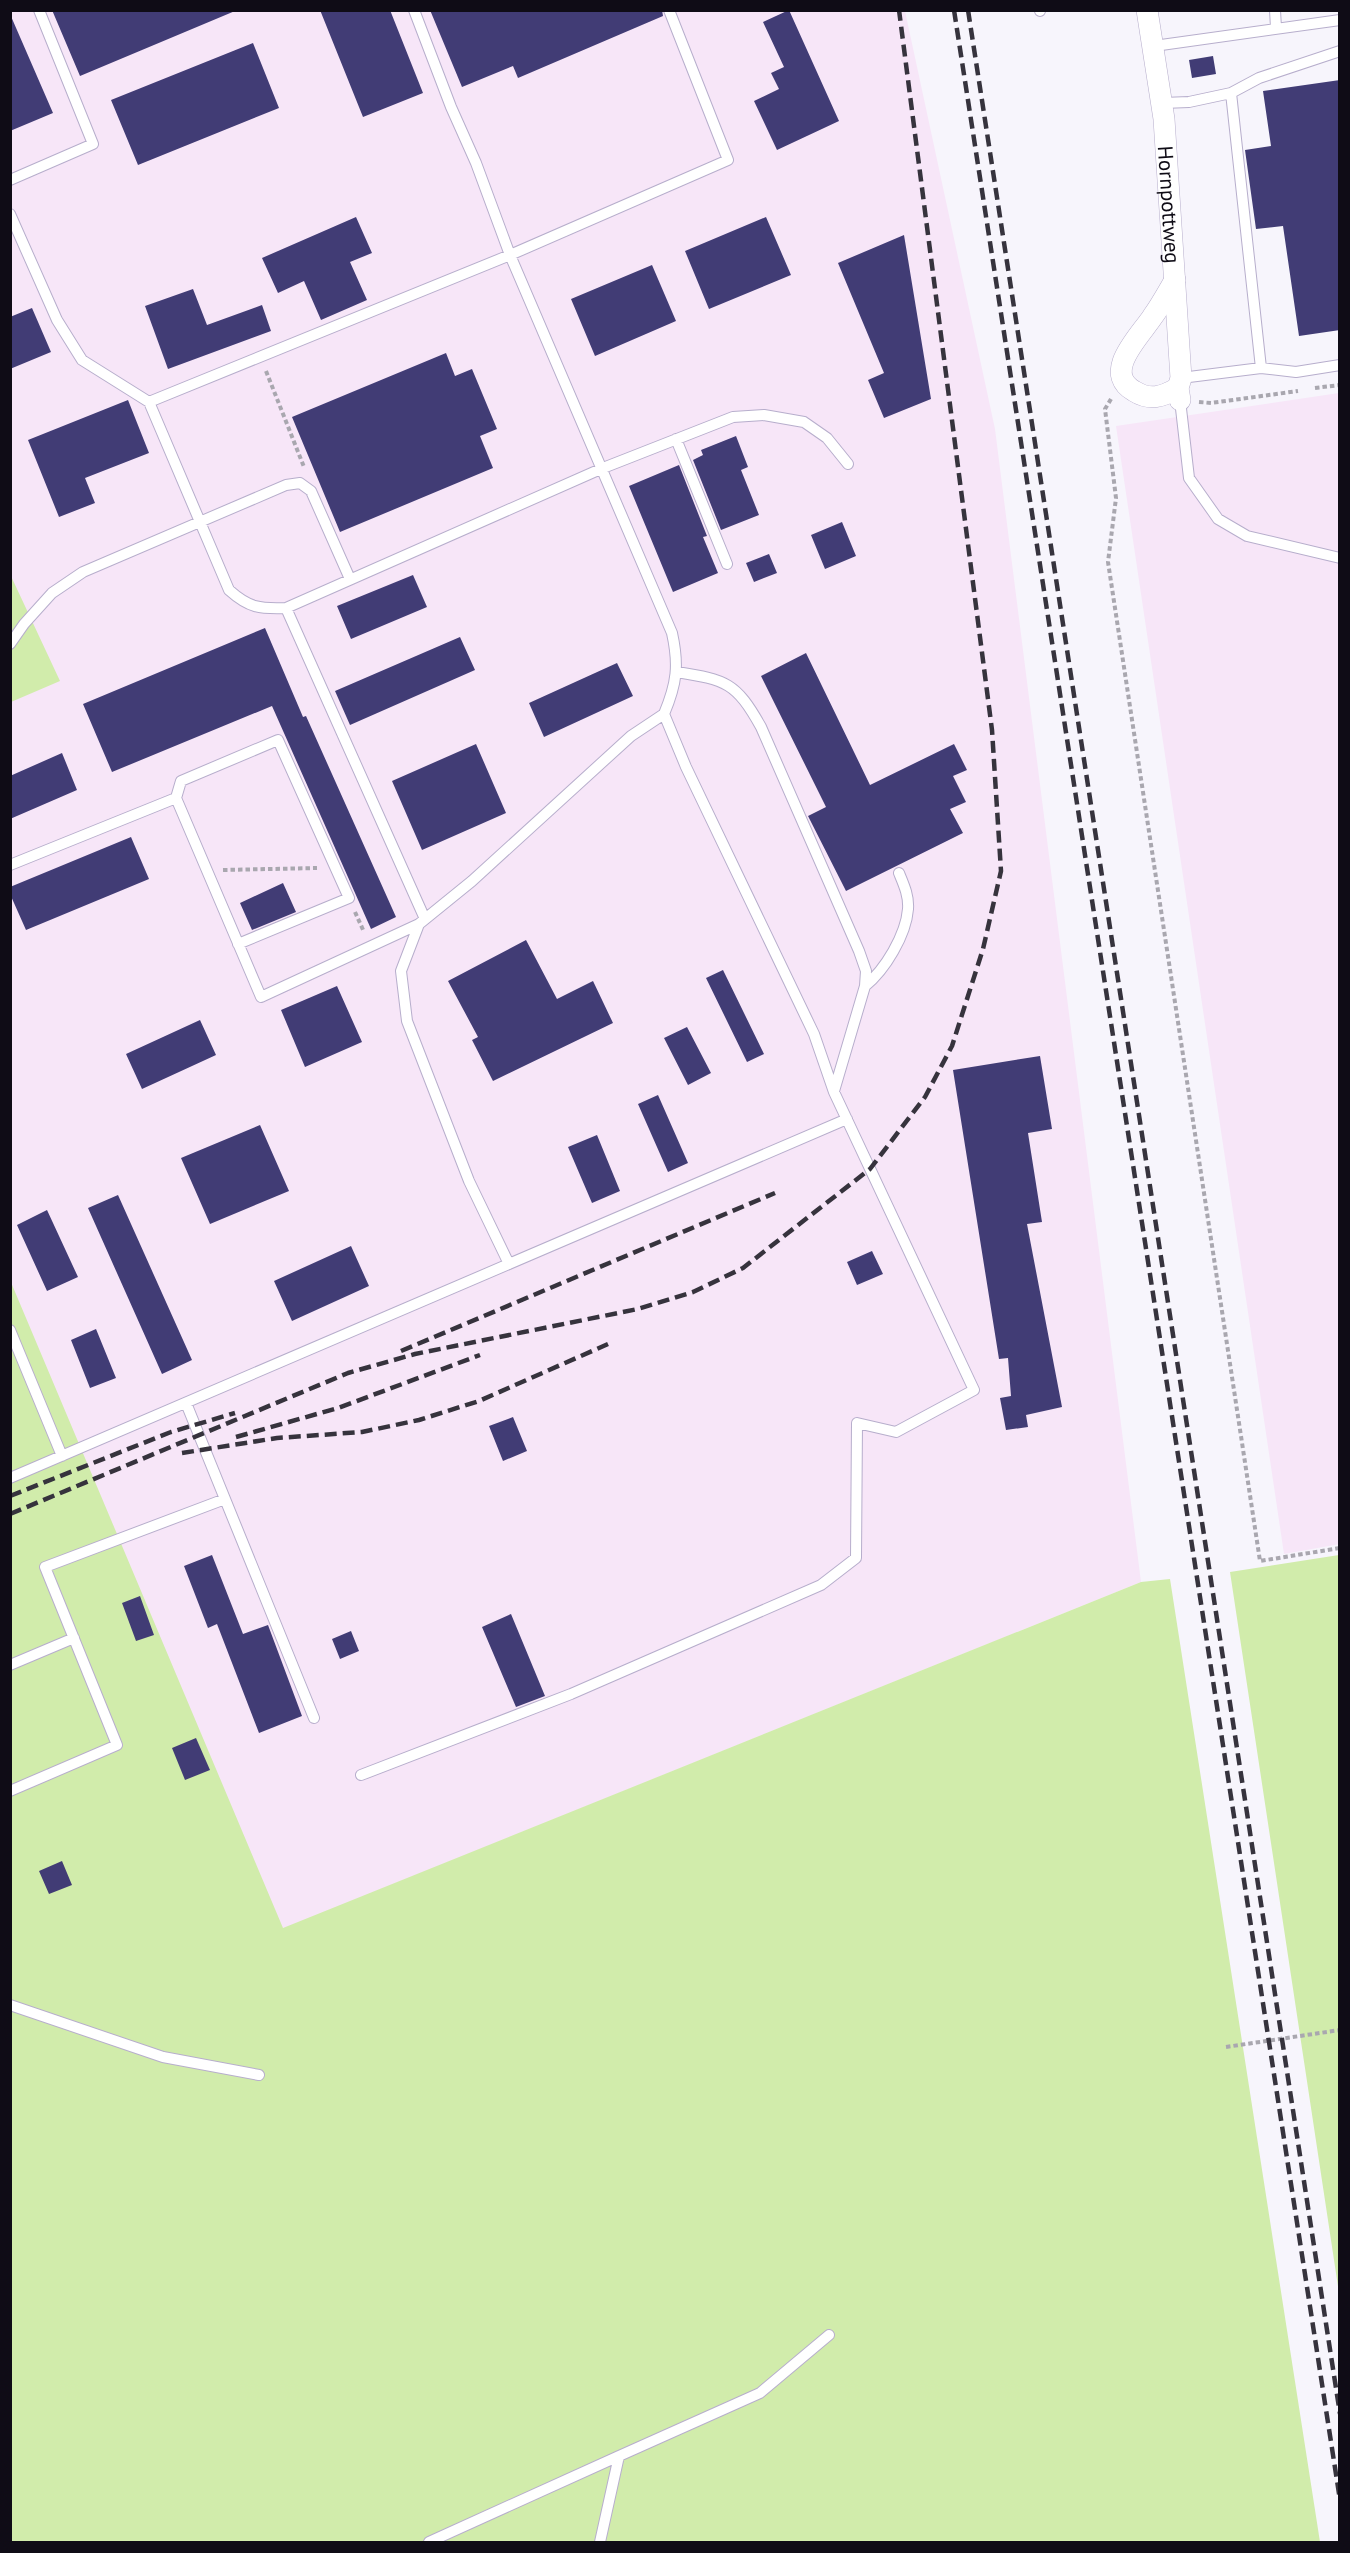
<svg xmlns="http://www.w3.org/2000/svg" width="1350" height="2553" viewBox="0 0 1350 2553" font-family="'PT Sans',sans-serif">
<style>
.industrial{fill:#f7e6f8}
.green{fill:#d1ecab}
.building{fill:#413c75}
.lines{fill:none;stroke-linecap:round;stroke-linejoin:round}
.service-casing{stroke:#b7aecc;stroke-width:12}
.minor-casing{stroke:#b7aecc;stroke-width:22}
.path{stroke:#a9a7af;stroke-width:4;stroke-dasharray:4.5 3;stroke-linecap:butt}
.service{stroke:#fff;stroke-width:10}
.minor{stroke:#fff;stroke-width:21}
.rail{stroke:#36333d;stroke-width:4.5;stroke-dasharray:12 6;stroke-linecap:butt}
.labels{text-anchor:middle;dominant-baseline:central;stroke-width:6;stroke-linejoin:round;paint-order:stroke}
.street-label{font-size:21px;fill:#0f0c16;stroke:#fff}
</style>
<rect width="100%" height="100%" fill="#f7f5fc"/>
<!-- industrial -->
<path class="industrial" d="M11,11H905L995,429L1141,1582L282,1929L11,2098Z
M1339,393L1340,1544L1284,1554L1116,426Z"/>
<!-- green -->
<path class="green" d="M10,574L60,681L11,702H10Z
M10,1280L283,1928L1141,1582L1170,1579L1320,2542H11Z
M1339,1555H1340L1339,2293L1230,1572Z"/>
<!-- building -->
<path class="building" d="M52,10H235V11L80,76Z
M320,10H390L423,93L363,117Z
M430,10H662L663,16L518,78L513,66L462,87Z
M789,10L839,121L777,150L754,101L779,89L771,73L784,67L763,22Z
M10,14L53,113L10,131Z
M253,43L279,108L138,165L111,100Z
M1213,56L1216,74L1192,78L1189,60Z
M1340,80V330L1299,336L1283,226L1256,229L1245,150L1271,146L1263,91Z
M356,217L372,253L350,262L367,300L321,320L304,281L278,293L262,258Z
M766,217L791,275L709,309L685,251Z
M904,235L931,399L884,418L868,380L884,373L838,263Z
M652,265L676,321L595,356L571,299Z
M193,289L207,325L262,305L271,331L168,369L145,306Z
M32,308L51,352L10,369V317Z
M446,353L455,376L472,369L497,429L480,436L493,468L340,532L292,417Z
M128,400L149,453L85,478L95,503L59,517L28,440Z
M736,436L748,467L741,470L759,515L721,530L693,460L703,455L701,450Z
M679,465L707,536L703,537L718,573L673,592L629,486Z
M842,522L856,556L825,569L811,535Z
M769,554L777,573L754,582L746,563Z
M413,575L427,607L351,639L337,606Z
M265,628L303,717L306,716L396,917L371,929L272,706L112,772L83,704Z
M460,637L475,670L350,725L335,691Z
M806,653L870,785L954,744L967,770L953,776L966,802L950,809L963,833L846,891L808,816L826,807L761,676Z
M617,663L633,696L544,737L529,703Z
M476,744L506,813L422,850L392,781Z
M62,753L77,790L10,819V776Z
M131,837L149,879L26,930L10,894V887Z
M283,883L296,912L252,930L240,903Z
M526,940L557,999L593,981L613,1023L493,1081L472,1040L478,1037L448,981Z
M723,970L764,1054L747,1062L706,978Z
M337,986L362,1042L305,1067L281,1010Z
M200,1020L216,1055L142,1089L126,1054Z
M687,1027L711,1073L688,1085L664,1038Z
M1040,1056L1052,1129L1028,1133L1042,1222L1027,1224L1062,1407L1026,1415L1028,1427L1006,1430L1000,1398L1011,1396L1008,1358L999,1359L953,1070Z
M658,1095L688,1163L668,1172L638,1104Z
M260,1125L289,1191L210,1224L181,1158Z
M597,1135L620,1191L592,1203L568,1147Z
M118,1195L192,1360L162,1374L88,1208Z
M47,1210L78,1277L47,1291L17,1225Z
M351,1246L369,1286L292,1321L274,1281Z
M872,1251L883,1274L857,1285L847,1262Z
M96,1329L116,1378L90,1388L71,1340Z
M513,1417L527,1451L503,1461L489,1426Z
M212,1555L243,1634L268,1625L302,1716L259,1733L217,1624L208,1628L184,1566Z
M140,1596L154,1635L136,1641L122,1603Z
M511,1614L545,1696L516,1707L482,1627Z
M351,1631L359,1651L340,1659L332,1639Z
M196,1738L210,1770L185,1780L172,1748Z
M62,1861L72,1885L49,1894L39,1871Z"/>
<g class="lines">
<defs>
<path id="service" d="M669,10L728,160L510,255L149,402L229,590C249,608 260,609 286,608L603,468L733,417L764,415L804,422L827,438L848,464
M1040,10V11
M1275,10L1276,28
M1154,46L1340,20
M1231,93L1259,78L1340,51
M1163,103L1189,102L1231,93L1261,368L1181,378
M10,180L93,144L39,10
M10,214L57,320L82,360L149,402
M1261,368L1296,372L1340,365
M1180,400L1189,478L1218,519L1247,536L1340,558
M676,439L727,564
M286,608L425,919
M10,644L24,624L52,593L83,572L286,485L300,483L311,491L350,579
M677,672C726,680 736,682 761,727L859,951L866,971L865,986L834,1091
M176,798L181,781L278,740L349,898L238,944
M10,865L176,798L261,997L419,924
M865,986C885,970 906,935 908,909C909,896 904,885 899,873
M509,1264L469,1181L407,1021L401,971L419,924L472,881L631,736L664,714
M10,1330L62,1456
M186,1403L314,1718
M10,1478L847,1119
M10,1665L74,1638
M361,1775L571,1694L821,1585L856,1558L857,1423L896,1432L974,1390L834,1092L814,1034L686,767L664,714C677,683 679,665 672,633L510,255L476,163L451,107L414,10
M10,1791L117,1745L45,1567L225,1499
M10,2005L163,2057L259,2075
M429,2542L619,2456
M600,2542L619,2456L760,2393L829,2335"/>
<g id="minor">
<path id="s1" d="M1147,10L1164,119L1181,378L1178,388L1180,400"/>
<path d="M1175,280C1168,292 1161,305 1153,316C1141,335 1101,372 1134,391C1150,401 1162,397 1178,388"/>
</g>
</defs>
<!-- service casing -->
<use href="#service" class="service-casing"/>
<!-- minor casing -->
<use href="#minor" class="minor-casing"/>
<!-- path -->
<path class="path" d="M266,371L304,467
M1315,388L1340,385
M1111,399L1105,409L1116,498L1108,562L1260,1561L1340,1548
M1199,402L1211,403L1298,391
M223,870L317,868
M355,912L364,932
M1226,2047L1340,2030"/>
<!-- service -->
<use href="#service" class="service"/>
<!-- minor -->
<use href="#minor" class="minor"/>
<!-- rail -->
<path class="rail" d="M954,10L1340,2500
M968,10L1340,2414
M401,1351L775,1193
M236,1437L338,1408L480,1355
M182,1453L277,1438L362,1432L419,1420L479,1401L608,1344
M10,1496L171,1432L235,1413
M10,1514L348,1373L415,1354L638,1309L693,1292L743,1268L870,1169L925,1097L952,1046L983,949L1001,871L992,730L899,10"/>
</g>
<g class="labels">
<!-- street labels -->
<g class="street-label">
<text stroke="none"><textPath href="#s1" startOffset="196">Hornpottweg</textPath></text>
</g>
</g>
<!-- border -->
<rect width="1350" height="2553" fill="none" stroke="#0f0c16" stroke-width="24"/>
</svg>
